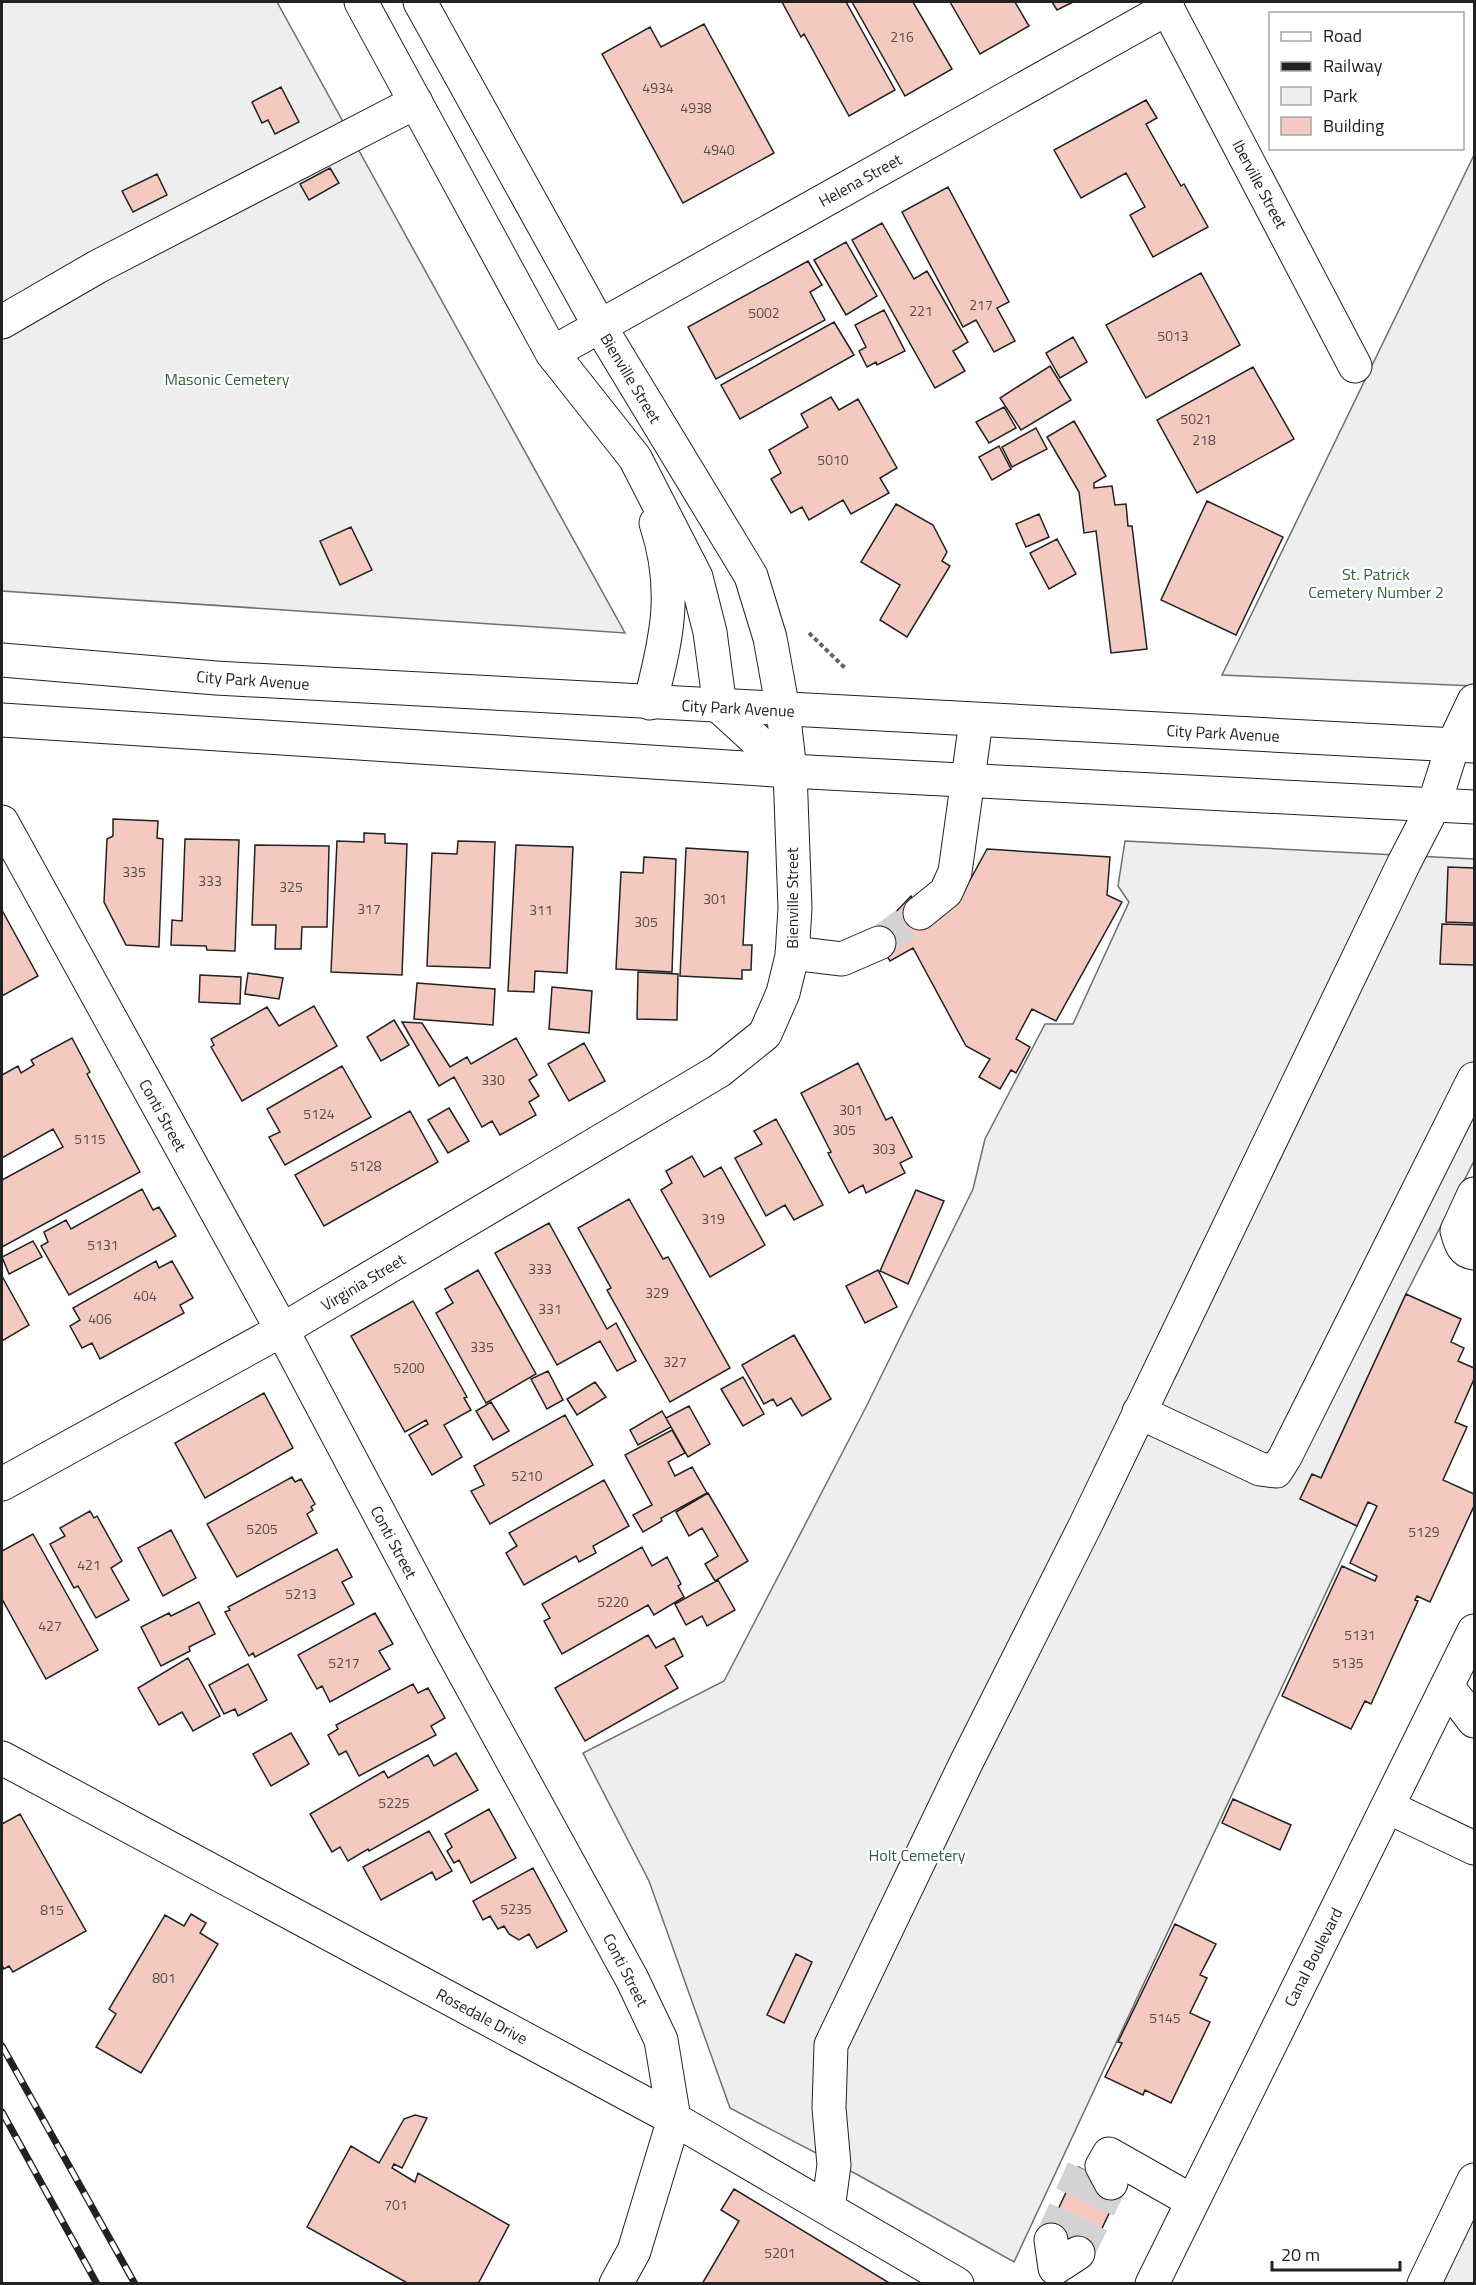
<svg xmlns="http://www.w3.org/2000/svg" width="1476" height="2285" viewBox="0 0 1476 2285" font-family="'Titillium Web',sans-serif">
<style>
.green{fill:#eee;stroke:#6f6f6f;stroke-width:1.5}
.building{fill:#f3c9c0;stroke:#222;stroke-width:1.5}
.lines{fill:none;stroke-linecap:round;stroke-linejoin:round}
.minor-tunnel{stroke:#d3d3d3;stroke-width:33;stroke-dasharray:33 16;stroke-linecap:butt}
.minor-casing{stroke:#222;stroke-width:35}
.major-casing{stroke:#222;stroke-width:35}
.path{stroke:#646464;stroke-width:4;stroke-dasharray:4.5 3;stroke-linecap:butt}
.minor{stroke:#fff;stroke-width:33}
.major{stroke:#fff;stroke-width:33}
.rail-casing{stroke:#222;stroke-width:7}
.rail{stroke:#fff;stroke-width:4.5;stroke-dasharray:14;stroke-linecap:butt}
.labels{text-anchor:middle;dominant-baseline:central;stroke-width:4.5;stroke-linejoin:round;paint-order:stroke}
.number-label{font-size:14px;fill:#564c4a}
.street-label{font-size:16px;fill:#222;stroke:#fff}
.park-label{font-size:16px;fill:#2f5e38;stroke:#fff}
</style>
<rect width="100%" height="100%" fill="#fff"/>
<!-- green -->
<path class="green" d="M2,2H277L625,633L2,591Z
M1474,155V686L1222,675Z
M1125,841L1474,859V1161L1406,1294L1321,1478L1301,1499L1357,1526L1014,2262L858,2175L730,2108L649,1881L583,1753L724,1681L866,1407L973,1189L985,1139L1045,1024H1073L1129,902L1118,886Z
M1474,2180V2283L1424,2284Z"/>
<!-- building -->
<path class="building" d="M782,2H846L895,90L849,116L804,34L801,37Z
M852,2H913L952,69L905,96Z
M950,2H1015L1029,26L980,54Z
M1052,2H1073L1057,10Z
M704,24L774,153L683,203L602,54L650,27L661,47Z
M281,87L299,122L275,134L268,120L262,123L252,102Z
M1146,100L1157,118L1146,124L1181,186L1184,184L1208,227L1153,257L1130,215L1145,207L1126,173L1081,198L1054,150Z
M330,168L339,183L309,200L300,184Z
M157,174L167,195L133,212L122,191Z
M948,187L1009,302L997,308L1015,341L994,352L976,320L963,327L902,212Z
M882,223L914,279L927,271L968,342L953,351L965,371L935,388L852,240Z
M846,242L877,296L846,315L814,260Z
M808,261L822,285L810,292L825,320L716,379L688,327Z
M1201,273L1240,345L1146,398L1106,325Z
M884,310L905,351L877,365L876,362L867,367L859,351L866,347L855,325Z
M834,322L854,355L740,419L721,385Z
M1073,337L1087,362L1060,378L1046,353Z
M1050,366L1071,400L1021,430L1000,398Z
M1253,367L1294,439L1197,493L1157,420Z
M831,397L839,410L858,399L897,468L880,478L889,493L851,514L843,500L809,520L802,507L791,513L771,479L781,473L769,450L808,427L801,414Z
M1004,407L1016,428L989,443L976,422Z
M1074,421L1106,476L1094,483V488L1112,486L1115,505L1126,504L1128,526H1132L1147,649L1111,653L1096,531L1084,533L1079,492L1047,437Z
M1036,428L1047,449L1012,467L1002,447Z
M999,446L1011,469L992,480L979,457Z
M1207,501L1283,537L1236,635L1161,600Z
M896,504L933,525L947,552L942,561L950,566L907,637L880,620L900,585L861,562Z
M1039,514L1049,537L1026,547L1016,524Z
M351,527L372,570L340,585L320,541Z
M1057,539L1076,574L1049,589L1030,553Z
M113,819L158,821L157,838L163,839L159,947L126,945L104,902L107,839L113,836Z
M364,833L385,834V843L407,844L402,975L331,972L337,841L364,842Z
M185,839L239,840L235,951L207,950L206,946L171,945L172,920L182,921Z
M458,841L495,842L490,968L427,966L432,853L457,854Z
M255,845L329,846L327,927H302L301,949H275L276,925H252Z
M516,845L573,847L567,973L535,971L534,992L508,991Z
M686,848L748,852L743,945H752L751,970H742V979L680,976Z
M987,849L1110,857L1107,895L1122,902L1056,1021L1032,1009L1016,1039L1030,1047L1016,1073L1011,1070L1000,1089L979,1077L990,1059L966,1046L913,948L890,961L874,935L911,896L926,923L957,904Z
M644,857L676,859L672,972L616,969L621,872L643,873Z
M1448,867L1474,868V923L1446,922Z
M3,912L38,976L2,996V913Z
M1442,924L1474,925V965L1440,964Z
M638,972L678,974L677,1020L637,1019Z
M248,973L283,978L279,999L245,994Z
M200,975L241,977L240,1004L199,1002Z
M417,983L495,989L493,1025L414,1019Z
M552,987L592,991L589,1033L549,1029Z
M314,1006L337,1046L242,1101L211,1047L214,1045L211,1039L267,1007L279,1026Z
M394,1020L409,1045L381,1061L367,1037Z
M402,1022L422,1023L450,1067L467,1057L471,1064L516,1038L537,1075L529,1080L539,1096L529,1102L536,1115L500,1135L492,1121L482,1127L454,1077L439,1086Z
M72,1038L90,1072L87,1074L140,1172L2,1247V1180L63,1147L53,1129L2,1158V1075L18,1066L21,1073L34,1065L31,1060Z
M584,1043L605,1081L569,1101L548,1064Z
M858,1063L886,1120L892,1117L912,1157L900,1163L905,1173L866,1193L863,1185L849,1193L828,1153L831,1152L801,1093Z
M342,1066L371,1117L285,1165L269,1137L280,1132L267,1109Z
M449,1108L469,1141L448,1153L428,1120Z
M410,1111L438,1162L324,1226L295,1175Z
M776,1119L823,1205L794,1220L785,1205L766,1216L735,1158L762,1144L754,1131Z
M692,1156L704,1177L721,1167L765,1245L710,1277L661,1190L672,1183L666,1171Z
M142,1189L153,1210L159,1207L176,1236L69,1295L41,1246L48,1242L44,1232L66,1220L71,1229Z
M916,1190L944,1201L908,1284L880,1271Z
M629,1199L663,1259L668,1257L730,1368L670,1402L607,1290L611,1288L578,1228Z
M549,1223L607,1329L616,1323L636,1361L617,1371L600,1341L557,1365L495,1253Z
M33,1241L42,1257L9,1274L2,1257Z
M156,1261L159,1268L172,1261L193,1298L180,1305L184,1313L100,1359L92,1343L82,1348L70,1326L80,1320L73,1308Z
M478,1270L536,1374L486,1403L436,1313L453,1303L445,1289Z
M878,1270L897,1307L865,1323L846,1286Z
M2,1276L29,1325L2,1341Z
M1406,1294L1461,1319L1451,1342L1464,1348L1458,1361L1474,1368V1379L1455,1422L1467,1427L1443,1480L1474,1494V1506L1430,1602L1417,1596L1415,1600L1418,1601L1371,1704L1365,1701L1351,1729L1282,1696L1342,1566L1375,1581L1377,1576L1350,1563L1377,1506L1368,1502L1357,1526L1300,1499L1312,1474L1321,1478Z
M413,1301L467,1397L464,1398L471,1410L444,1425L462,1457L432,1475L409,1435L428,1424L426,1420L405,1432L351,1336Z
M794,1335L831,1399L802,1416L791,1398L777,1406L773,1399L764,1404L742,1365Z
M548,1371L563,1400L547,1409L531,1379Z
M743,1377L764,1414L743,1426L721,1389Z
M595,1382L606,1397L577,1415L567,1399Z
M264,1393L293,1448L205,1498L175,1443Z
M491,1402L509,1431L493,1440L476,1411Z
M689,1406L710,1444L688,1457L666,1418Z
M662,1411L671,1427L638,1445L630,1430Z
M565,1415L593,1465L490,1524L471,1491L484,1485L474,1466Z
M672,1430L685,1453L668,1462L675,1476L692,1467L707,1493L661,1518L662,1521L643,1532L633,1515L652,1505L625,1455Z
M292,1477L295,1482L301,1479L315,1504L311,1507L313,1510L307,1514L317,1533L237,1577L207,1524Z
M604,1480L629,1526L593,1546L596,1553L579,1562L576,1556L524,1585L506,1553L517,1546L509,1533Z
M708,1493L748,1561L715,1581L705,1564L718,1556L702,1528L689,1536L676,1512Z
M90,1511L94,1518L97,1516L122,1561L111,1568L129,1600L96,1618L78,1586L74,1588L50,1544L65,1536L60,1528Z
M171,1530L196,1578L163,1596L138,1548Z
M33,1534L98,1650L46,1679L2,1599V1551Z
M642,1547L652,1566L667,1557L681,1584L678,1586L684,1597L654,1615L648,1605L562,1654L544,1621L550,1618L542,1604Z
M337,1549L352,1577L342,1582L354,1604L255,1657L253,1653L249,1656L225,1612L230,1610L228,1607Z
M718,1580L735,1610L707,1626L702,1616L686,1625L675,1604Z
M199,1602L215,1634L189,1647L190,1651L161,1666L141,1627L169,1613L171,1616Z
M375,1613L393,1644L379,1651L390,1669L330,1702L322,1686L317,1689L298,1655Z
M648,1635L656,1648L674,1638L683,1656L665,1666L678,1688L585,1741L555,1688Z
M188,1658L220,1716L193,1731L182,1712L159,1725L138,1688Z
M248,1664L267,1700L238,1716L235,1709L224,1714L209,1685Z
M413,1684L418,1693L428,1688L445,1718L431,1726L436,1735L359,1776L346,1751L339,1755L328,1735L338,1729L336,1725Z
M291,1733L309,1764L271,1786L253,1754Z
M456,1753L478,1790L369,1851L368,1849L348,1861L340,1847L332,1852L310,1814L384,1771L388,1778L428,1755L434,1766Z
M1233,1799L1291,1825L1280,1850L1222,1823Z
M489,1809L516,1858L471,1883L459,1860L454,1863L447,1851L452,1847L445,1834Z
M20,1814L86,1931L13,1972L9,1966L4,1969L2,1965V1824Z
M429,1831L452,1871L436,1880L432,1872L381,1900L363,1867Z
M533,1868L567,1931L537,1948L529,1934L519,1940L509,1934L504,1926L498,1929L490,1916L483,1920L473,1901Z
M191,1914L206,1923L200,1933L218,1944L141,2073L96,2047L116,2014L109,2009L165,1915L184,1926Z
M1175,1924L1216,1944L1200,1975L1207,1978L1190,2013L1210,2022L1171,2103L1145,2090L1143,2095L1105,2077L1122,2043L1118,2042Z
M796,1954L812,1962L784,2023L767,2015Z
M415,2115L427,2118L402,2168L394,2164L392,2168L415,2182L418,2173L509,2225L478,2284H409L307,2227L351,2146L379,2163L404,2119Z
M1078,2167L1121,2188L1088,2258L1045,2237Z
M734,2189L891,2284H702L739,2221L721,2210Z"/>
<g class="lines">
<!-- minor-tunnel -->
<path class="minor-tunnel" d="M879,943L920,913
M1051,2240L1083,2169
M1078,2253L1111,2183"/>
<defs>
<path id="minor" d="M361,2L552,353L635,458L696,577L710,632L720,707L790,771
M1164,2L1355,366
M2,322L97,267L416,102
M552,353L1168,8
M650,703C667,638 678,589 656,523
M2,822L282,1330L449,1645L632,1979L661,2040L674,2119L634,2251L616,2284
M920,913L946,892L955,872L976,721
M792,953L842,959L879,943
M1474,1194L1457,1231C1460,1241 1462,1252 1474,1253
M1139,1412L1260,1469L1276,1471L1285,1457L1474,1079
M2,1484L282,1330L719,1071L765,1034L783,993L792,956L795,908L790,771L783,710L770,638L751,576L599,325L420,2
M1447,1686L1474,1721
M2,1758L674,2119L957,2284
M1388,1807L1474,1848
M1111,2183L1102,2166L1109,2154L1192,2201
M828,2209L834,2165L829,2108L831,2045L966,1763L1086,1524L1404,863L1434,805L1453,745L1474,701
M1051,2240L1055,2268L1078,2253"/>
<path id="major" d="M2,660L216,678L1474,746
M2,720L790,771L1474,807
M1152,2284L1474,1631
M1424,2284L1474,2180"/>
</defs>
<!-- minor casing -->
<use href="#minor" class="minor-casing"/>
<!-- major casing -->
<use href="#major" class="major-casing"/>
<!-- path -->
<path class="path" d="M809,633L845,668"/>
<!-- minor -->
<use href="#minor" class="minor"/>
<!-- major -->
<use href="#major" class="major"/>
<defs>
<path id="rail" d="M2,2046L135,2284
M2,2112L97,2284"/>
</defs>
<!-- rail casing -->
<use href="#rail" class="rail-casing"/>
<!-- rail -->
<use href="#rail" class="rail"/>
</g>
<g class="labels">
<!-- number labels -->
<g class="number-label">
<text x="902" y="36">216</text>
<text x="658" y="87">4934</text>
<text x="696" y="107">4938</text>
<text x="719" y="149">4940</text>
<text x="981" y="304">217</text>
<text x="921" y="310">221</text>
<text x="764" y="312">5002</text>
<text x="1173" y="335">5013</text>
<text x="1196" y="418">5021</text>
<text x="1204" y="439">218</text>
<text x="833" y="459">5010</text>
<text x="134" y="871">335</text>
<text x="210" y="880">333</text>
<text x="291" y="886">325</text>
<text x="715" y="898">301</text>
<text x="369" y="908">317</text>
<text x="541" y="909">311</text>
<text x="646" y="921">305</text>
<text x="493" y="1079">330</text>
<text x="851" y="1109">301</text>
<text x="319" y="1113">5124</text>
<text x="844" y="1129">305</text>
<text x="90" y="1138">5115</text>
<text x="884" y="1148">303</text>
<text x="366" y="1165">5128</text>
<text x="713" y="1218">319</text>
<text x="103" y="1244">5131</text>
<text x="540" y="1268">333</text>
<text x="657" y="1292">329</text>
<text x="145" y="1295">404</text>
<text x="550" y="1308">331</text>
<text x="100" y="1318">406</text>
<text x="482" y="1346">335</text>
<text x="675" y="1361">327</text>
<text x="409" y="1367">5200</text>
<text x="527" y="1475">5210</text>
<text x="262" y="1528">5205</text>
<text x="1424" y="1531">5129</text>
<text x="89" y="1564">421</text>
<text x="301" y="1593">5213</text>
<text x="613" y="1601">5220</text>
<text x="50" y="1625">427</text>
<text x="1360" y="1634">5131</text>
<text x="344" y="1662">5217</text>
<text x="1348" y="1662">5135</text>
<text x="394" y="1802">5225</text>
<text x="516" y="1908">5235</text>
<text x="52" y="1909">815</text>
<text x="164" y="1977">801</text>
<text x="1165" y="2017">5145</text>
<text x="396" y="2204">701</text>
<text x="780" y="2252">5201</text>
</g>
<!-- street labels -->
<g class="street-label">
<text transform="translate(860 180) rotate(-29)">Helena Street</text>
<text transform="translate(1260 184) rotate(62)">Iberville Street</text>
<text transform="translate(631 378) rotate(59)">Bienville Street</text>
<text transform="translate(253 680) rotate(4)">City Park Avenue</text>
<text transform="translate(738 708) rotate(3)">City Park Avenue</text>
<text transform="translate(1223 733) rotate(3)">City Park Avenue</text>
<text transform="translate(792 898) rotate(-90)">Bienville Street</text>
<text transform="translate(163 1115) rotate(61)">Conti Street</text>
<text transform="translate(363 1282) rotate(-31)">Virginia Street</text>
<text transform="translate(394 1542) rotate(62)">Conti Street</text>
<text transform="translate(1313 1957) rotate(-63)">Canal Boulevard</text>
<text transform="translate(626 1970) rotate(63)">Conti Street</text>
<text transform="translate(482 2016) rotate(28)">Rosedale Drive</text>
</g>
<!-- park labels -->
<g class="park-label">
<text x="227" y="379">Masonic Cemetery</text>
<text x="1376" y="574">St. Patrick<tspan x="1376" dy="18">Cemetery Number 2</tspan></text>
<text x="917" y="1855">Holt Cemetery</text>
</g>
</g>
<!-- border -->
<rect width="1476" height="2285" fill="none" stroke="#222222" stroke-width="6"/>
<!-- legend -->
<rect x="1269" y="12" width="195" height="138" fill="#ffffff" stroke="#a7a7a7" stroke-width="1.5"/>
<rect x="1281" y="32" width="30" height="9" fill="#ffffff" stroke="#a7a7a7" stroke-width="1.5"/>
<text x="1323" y="42" font-size="18" fill="#222222">Road</text>
<rect x="1281" y="62" width="30" height="9" fill="#222222" stroke="#a7a7a7" stroke-width="1.5"/>
<text x="1323" y="72" font-size="18" fill="#222222">Railway</text>
<rect x="1281" y="87" width="30" height="18" fill="#eeeeee" stroke="#a7a7a7" stroke-width="1.5"/>
<text x="1323" y="102" font-size="18" fill="#222222">Park</text>
<rect x="1281" y="117" width="30" height="18" fill="#f3c9c0" stroke="#a7a7a7" stroke-width="1.5"/>
<text x="1323" y="132" font-size="18" fill="#222222">Building</text>
<!-- scale -->
<path d="M1272 2261v9h128v-9" fill="none" stroke="#222222" stroke-width="3"/>
<text x="1281" y="2261" font-size="18" fill="#222222" stroke="#ffffff" stroke-width="4.5" paint-order="stroke">20 m</text>
</svg>
